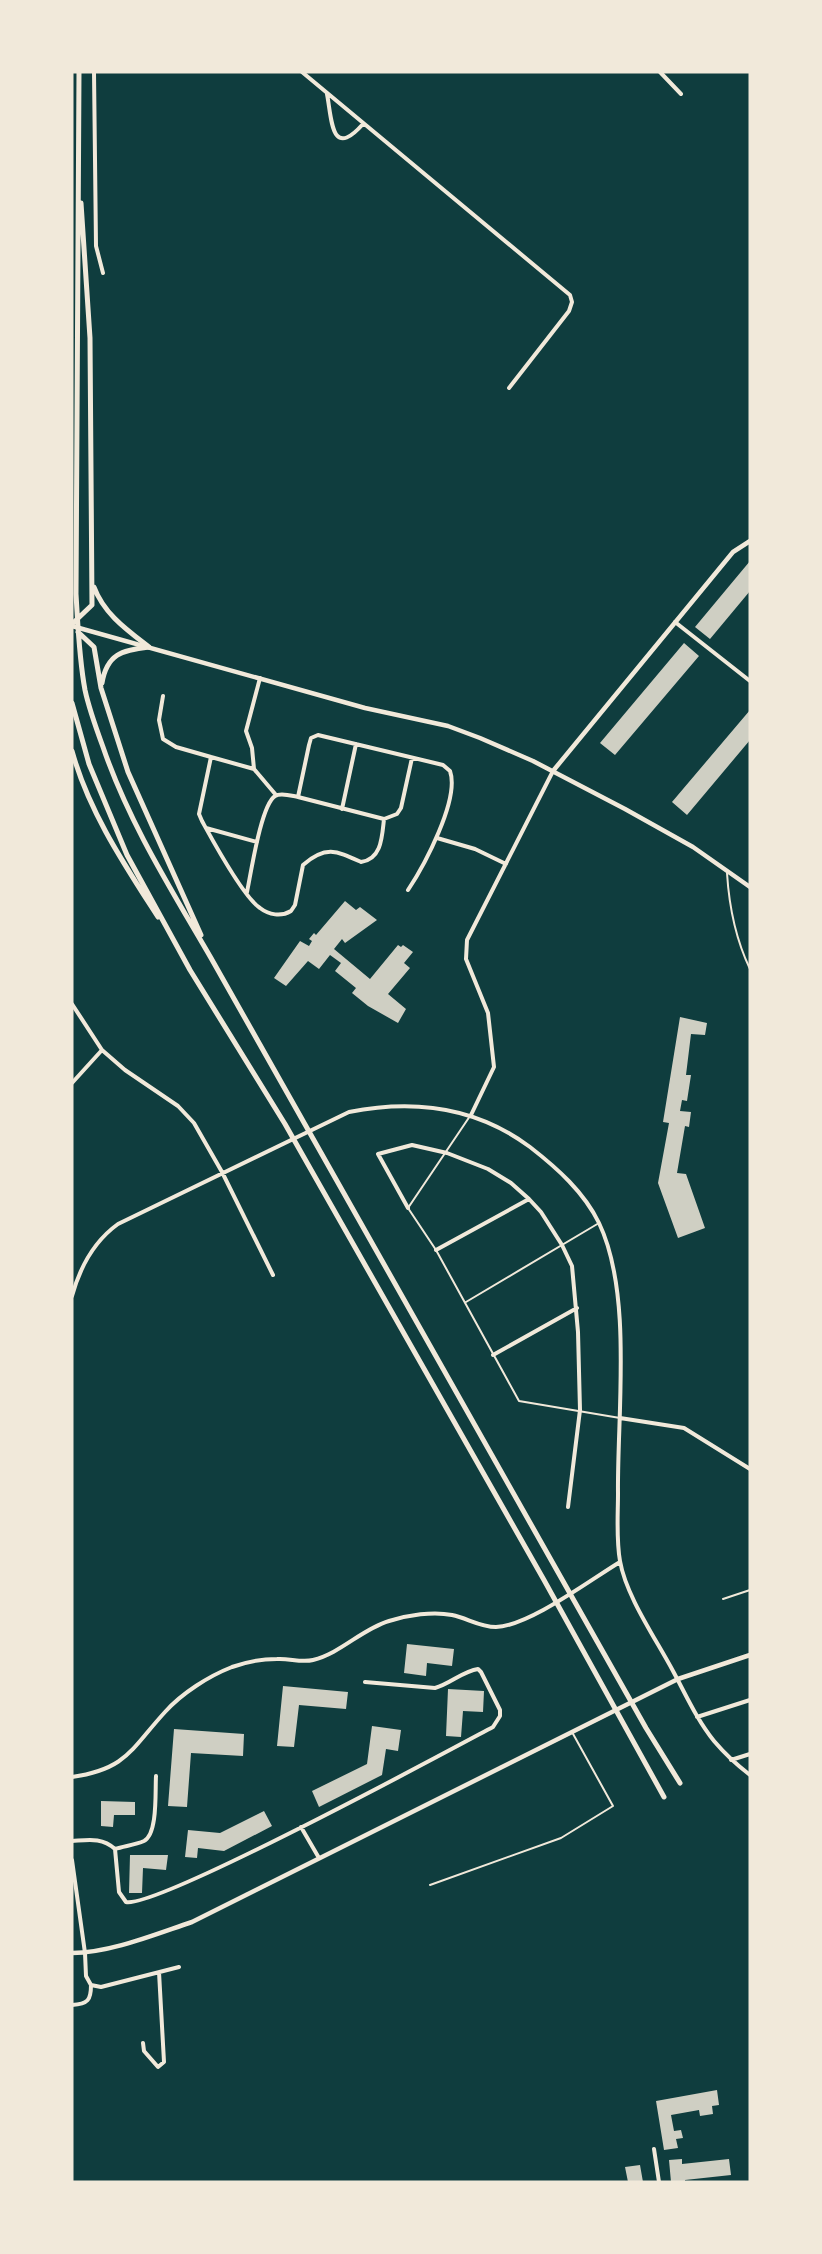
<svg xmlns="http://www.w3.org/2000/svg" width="822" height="2254" viewBox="0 0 822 2254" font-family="'Public Sans',sans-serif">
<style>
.building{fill:#cfcfc3}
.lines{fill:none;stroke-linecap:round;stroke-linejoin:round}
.service{stroke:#f1e9da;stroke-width:2}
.minor{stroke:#f1e9da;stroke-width:4}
.tertiary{stroke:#f1e9da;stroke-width:4.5}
.secondary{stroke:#f1e9da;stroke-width:5}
</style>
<rect width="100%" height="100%" fill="#0f3d3e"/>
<!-- building -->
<path class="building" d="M750,561V591L710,639L695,627Z
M684,643L699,656L615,755L600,743Z
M750,710V740L687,815L672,802Z
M345,901L356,910L360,907L377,920L345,943L342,939L334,949L370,979L398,945L401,947L403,945L413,952L404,963L410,968L388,994L406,1009L398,1023L368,1006L352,993L356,988L335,971L341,963L330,955L319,969L308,961L286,986L274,978L300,941L309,946L312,941L309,939L314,933L316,935Z
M680,1017L707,1023L705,1035L691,1034L686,1075H691L687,1101L682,1100L680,1111L691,1112L689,1127L685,1126L677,1173L686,1174L705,1228L678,1238L658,1183L669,1123L663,1122Z
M407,1644L454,1649L452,1666L427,1663L426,1676L404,1673Z
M283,1686L348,1692L346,1709L299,1705L294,1747L277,1746Z
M448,1689L484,1691L483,1712L463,1711L461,1737L446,1736Z
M372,1726L401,1730L398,1751L386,1749L382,1775L319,1807L312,1791L367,1764Z
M174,1729L244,1734L243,1756L191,1753L187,1807L168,1806Z
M101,1801L135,1802V1815H114L113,1827L101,1826Z
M264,1811L272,1826L224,1851L198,1848L197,1858L185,1857L188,1830L220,1833Z
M130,1855H168L166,1870L143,1868L142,1893H129Z
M717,2090L719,2105L712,2106L713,2114L700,2116L699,2110L671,2115L674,2131L681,2130L683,2138L676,2139L678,2148L664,2150L656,2101Z
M682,2159V2164L729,2159L731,2175L685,2180V2182H671L669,2160Z
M640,2165L643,2182H628L625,2167Z"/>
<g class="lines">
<!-- service -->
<path class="service" d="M727,873C729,905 736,940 750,969
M470,1116L408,1208L436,1250L519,1401L620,1418
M466,1302L599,1223
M723,1599L750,1590
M430,1885L561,1838L613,1806L572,1732"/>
<!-- minor -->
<path class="minor" d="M94,72L96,246L103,273
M302,72L570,295L572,302L569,311L509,388
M660,72L681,94
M327,94C332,120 331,160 363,124
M675,622L750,681
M260,678L246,731L252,748L254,769L276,795
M163,696L159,720L163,739L176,747L211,757L199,814L202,821C213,841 243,897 260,908C269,915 281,917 291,911L295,905L303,865C326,845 337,851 361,862C382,859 382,836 384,819
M211,757L254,769
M298,797L384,819L397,814L401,808L412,758
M342,809L356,744
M206,828L257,842
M437,838L475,849L506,864
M247,892C251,873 261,805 275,796C281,792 292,796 298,797L309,745L311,738L318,735L443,765L450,771C460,799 424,866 408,890
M72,1004L102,1050L125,1070L178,1106L194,1123L222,1172L273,1275
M72,1083L102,1050
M471,1115L494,1067L488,1013L466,959L467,940L553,771
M408,1208L378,1154L412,1145L447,1153L488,1169L511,1183L529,1199L541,1212L562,1245L572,1266L578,1332L580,1410L568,1507
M436,1250L529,1199
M72,1296C80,1267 93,1242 118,1224L349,1112C414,1099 475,1106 530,1147C557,1168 584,1192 599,1223C633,1294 617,1415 618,1493C618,1515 616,1539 620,1561C626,1596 656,1639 673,1671C686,1695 697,1720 714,1741C725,1754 737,1765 750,1775
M493,1355L577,1308
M620,1418L684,1428L750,1469
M697,1717L750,1700
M731,1760L750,1754
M72,1777C127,1769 131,1749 165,1712C182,1693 209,1676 232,1667C246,1662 262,1659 277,1659C289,1658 301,1663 313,1660C341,1653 362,1629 389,1621C408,1615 433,1611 452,1615C467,1618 480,1627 496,1627C529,1626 590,1580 620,1562
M301,1827L319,1858
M72,1841C88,1840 102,1837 115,1849C124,1846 135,1845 144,1841C158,1834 155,1791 156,1776
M115,1849L119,1892L126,1902C156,1909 446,1752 493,1727L500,1716V1710L481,1672L478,1669C463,1671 450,1684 435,1688L365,1682
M72,1860L85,1953L86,1976L91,1985L101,1987L179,1967
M72,2005C88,2004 91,2000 91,1985
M143,2043L144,2051L158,2067L164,2062L159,1972
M654,2149L659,2182"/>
<!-- tertiary -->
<path class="tertiary" d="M72,626L365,708L448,726L480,738L533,761L625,809L693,847L750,887
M553,771L733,552L750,541
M72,1953C110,1953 156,1934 192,1922L678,1679L750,1655"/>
<!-- secondary -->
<path class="secondary" d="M79,72L76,594C78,626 79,658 85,690C89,709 96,728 103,747C129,823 171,889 211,958L646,1728L680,1783
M94,587C104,614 127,630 149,647
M72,624L92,605L90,338L81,203
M78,632L94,647L101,688L128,772L201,935
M102,683C107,654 122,650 149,647
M72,703L89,764L127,855L190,970L285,1124L544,1580L664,1797
M72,751C89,812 124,864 158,917"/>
</g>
<!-- border -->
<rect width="822" height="2254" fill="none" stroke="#f1e9da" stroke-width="147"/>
</svg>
